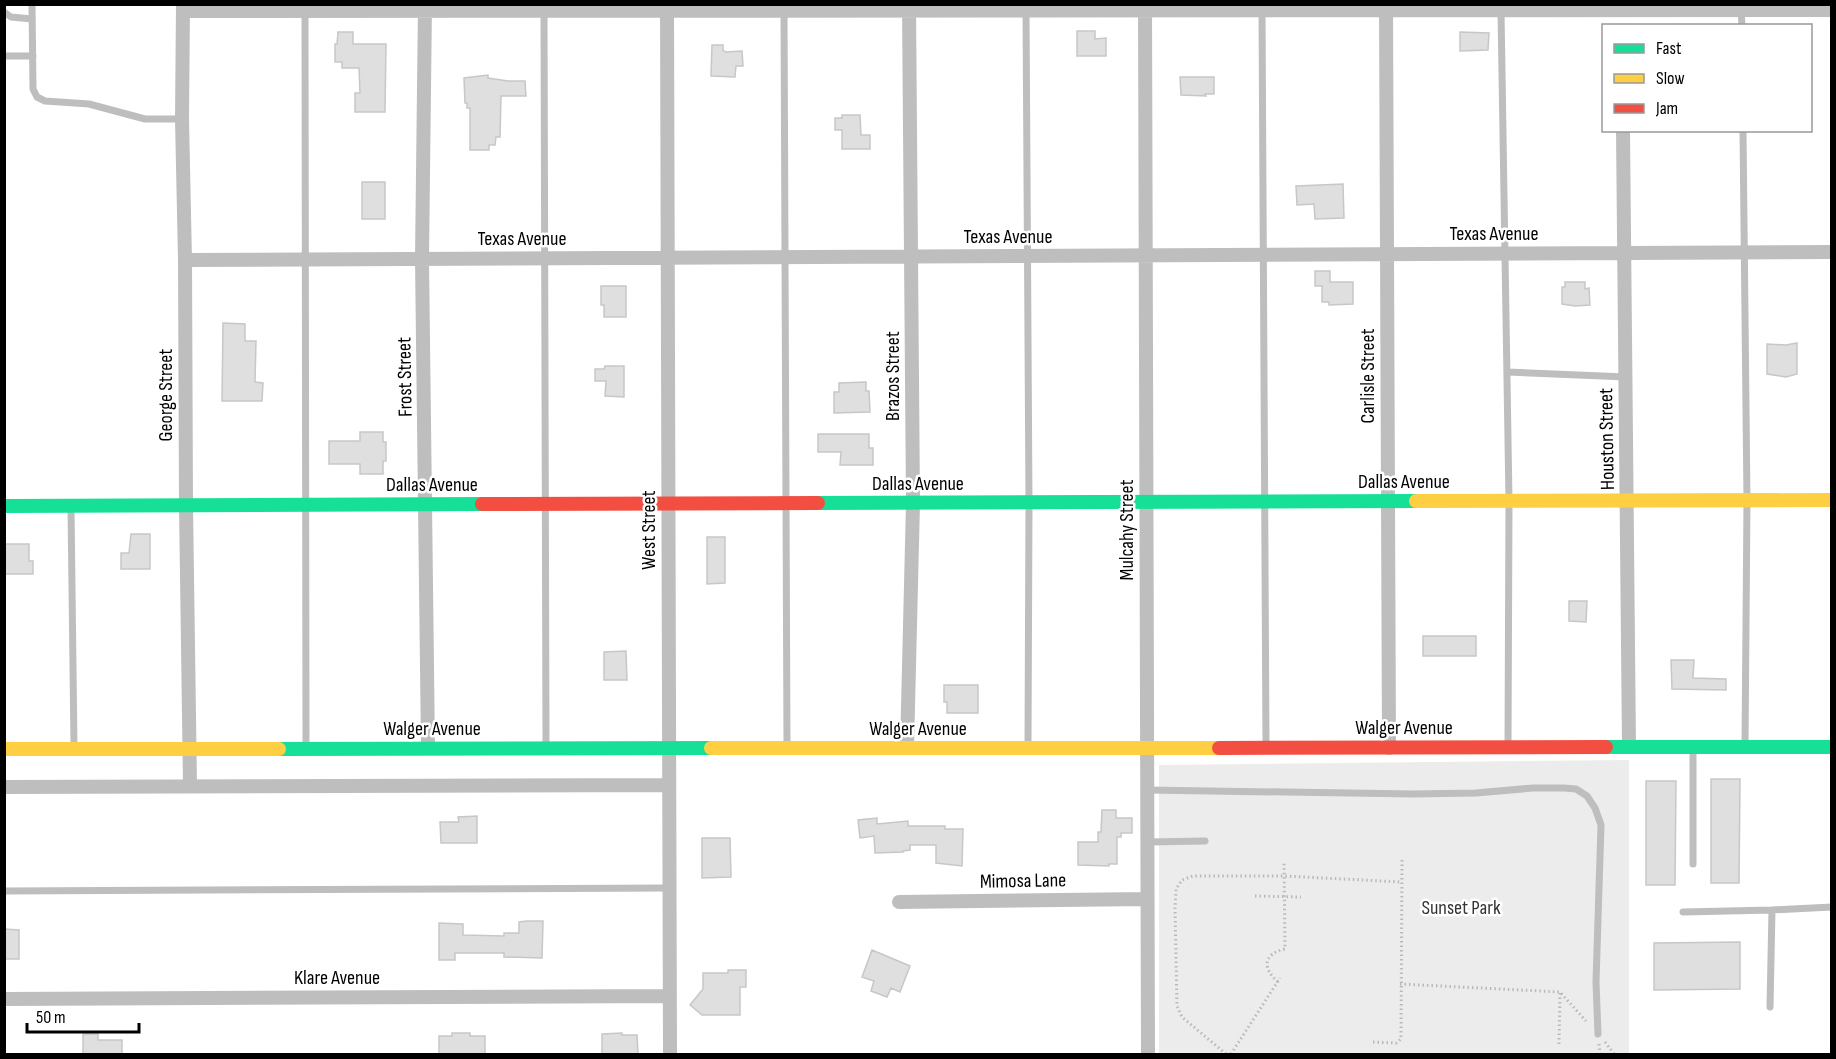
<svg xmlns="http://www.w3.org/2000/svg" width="1836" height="1059" viewBox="0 0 1836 1059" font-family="'Sofia Sans Condensed',sans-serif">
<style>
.green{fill:#ececec}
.building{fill:#dfdfdf;stroke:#c7c7c7;stroke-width:1.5}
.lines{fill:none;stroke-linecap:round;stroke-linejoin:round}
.path{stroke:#b9b9b9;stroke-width:3;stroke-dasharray:1.5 3;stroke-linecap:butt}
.lane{stroke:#bebebe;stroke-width:7}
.street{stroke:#bebebe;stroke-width:14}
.fast{stroke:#16e098;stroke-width:14}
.slow{stroke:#ffcf43;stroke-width:14}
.jam{stroke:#f24e42;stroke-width:14}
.labels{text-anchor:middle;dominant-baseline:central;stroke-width:5;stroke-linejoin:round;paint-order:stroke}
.street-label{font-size:20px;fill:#000;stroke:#fff}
.park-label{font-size:20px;fill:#333;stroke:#fff}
</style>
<rect width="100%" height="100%" fill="#fff"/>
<!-- green -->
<path class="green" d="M1629,760V1054H1159V765Z"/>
<!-- building -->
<path class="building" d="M1077,31H1095V39L1106,38V56H1077Z
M338,32H353V44H386L385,112H355V93H360L359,68H342V62H335V44H337Z
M1460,32L1489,33L1488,50L1460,51Z
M712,45H723V50L726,52L742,51L743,66H736L735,77L711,76Z
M488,75V78L508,81H525L526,96H501L500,137H496L495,145H489V150H470V108H467V103H465L464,78Z
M1180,77H1214V94H1205L1206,96L1181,95Z
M842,115H860L861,135H870V149H842V130H835V118H842Z
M362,182H385V219H362Z
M1343,184L1344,218L1315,219L1314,204L1297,205L1296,186Z
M1315,271H1330V282H1353V304L1329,305V302H1322V286H1315Z
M1565,282H1585V289L1589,288L1590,305L1575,306L1562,304V287H1565Z
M601,286H626V317H604V305H601Z
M223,323L245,324V341H256L255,382L263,383L262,401H222Z
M1797,343V374L1786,377L1767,374V344L1786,345Z
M605,366H624V397L605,396L606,381H595V369H604Z
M866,382V391H869L870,412L834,413V392H839V383Z
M360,432H383V442H386V461H383V474H360V464H329V441H360Z
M818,434H869V448H873V465H840L841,452H818Z
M131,534H150V569H121V553H129Z
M707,537H725V583L707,584Z
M4,544H29V561H33V574H4Z
M1569,601H1587L1586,622L1569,621Z
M1423,636H1476V656H1423Z
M626,651L627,680H604V652Z
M1671,660H1694L1693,678L1726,679V690L1672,689Z
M944,685H978V713H947V702H944Z
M1711,779H1740L1739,883H1711Z
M1646,781H1676L1675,885H1646Z
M1102,810H1116V818H1132V833H1121V837H1117V864H1109V866L1078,865V842H1098V832H1101Z
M477,816V843H441L440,822H459L458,817Z
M877,818V824L908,821V826H945V829H963L962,866L936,863V845H910V850L903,851V852L875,853L874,836L860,838L858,820Z
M702,838H730L731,877L702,878Z
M527,921H543L542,958L504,957V953H455V960H439V923L463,924V935L504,936V933H519V922Z
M4,929L19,930V959H4Z
M1740,942V989L1654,990V943Z
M872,950L910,966L900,992L891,988L887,997L871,991L874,981L862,977Z
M728,970H746V987H740V1015H702L690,1005L703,989V973H728Z
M452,1033H470V1036H485V1054H439V1036H452Z
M622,1033V1035H637L638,1054H602V1034Z
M83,1034H98V1040H122V1054H83Z"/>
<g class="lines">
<!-- path -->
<path class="path" d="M1255,896L1301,897
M1278,982C1262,968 1263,954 1285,949L1284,861
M1400,984L1560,992L1586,1021
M1373,1042L1396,1043L1401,1039L1402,860
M1605,1042L1614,1054
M1559,1044L1560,992
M1599,1044L1600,1054
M1226,1054L1182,1017L1177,1006L1175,908L1176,889L1182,880L1193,876H1284L1401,882
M1231,1054L1280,978"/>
<!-- lane -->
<path class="lane" d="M32,4L33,89L37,97L45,101L89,104L145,119H182
M305,10L306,746
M544,10L546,746
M784,10L787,746
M1026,10L1029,503L1028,746
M1262,10L1266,746
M1741,10L1742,26
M1501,11L1509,501L1508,746
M4,12L11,17L32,19
M4,56H33
M1743,130L1747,501L1745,746
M1507,372L1626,377
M71,508L74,746
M1147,790L1413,794L1476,793L1533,788H1564L1576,789L1587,796L1595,808L1601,825L1596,982L1598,1034
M1147,842L1205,841
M1693,864V750
M4,891L669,888
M1683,912L1772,910L1832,907
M1770,1007L1772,910"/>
<!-- street -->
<path class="street" d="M183,4L182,119L185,260L186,505L190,786
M425,4L422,259L428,748
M667,4L670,1054
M1145,4L1148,1054
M1386,4L1389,748
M183,11L1832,10
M1623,130L1629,747
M185,260L1832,252
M907,748L913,503L909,4
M4,787L669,785
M899,902L1147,899
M4,999L670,996"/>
<!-- fast -->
<path class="fast" d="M818,503L1416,501
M4,506L482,504
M1606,747H1832
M279,749L711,748"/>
<!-- slow -->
<path class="slow" d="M1416,501L1832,500
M711,748H1219
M4,749H279"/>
<!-- jam -->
<path class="jam" d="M482,504L818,503
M1219,748L1606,747"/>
</g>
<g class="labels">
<!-- street labels -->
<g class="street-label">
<text x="1494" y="234">Texas Avenue</text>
<text x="1008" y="237">Texas Avenue</text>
<text x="522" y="239">Texas Avenue</text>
<text transform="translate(893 376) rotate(-90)">Brazos Street</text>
<text transform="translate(1368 376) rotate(-90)">Carlisle Street</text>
<text transform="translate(405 377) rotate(-91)">Frost Street</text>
<text transform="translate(166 395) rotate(-90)">George Street</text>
<text transform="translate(1607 439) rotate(-91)">Houston Street</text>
<text x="1404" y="482">Dallas Avenue</text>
<text x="918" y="484">Dallas Avenue</text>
<text x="432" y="485">Dallas Avenue</text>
<text transform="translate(649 530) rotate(-90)">West Street</text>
<text transform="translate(1127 530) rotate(-90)">Mulcahy Street</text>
<text x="1404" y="728">Walger Avenue</text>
<text x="432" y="729">Walger Avenue</text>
<text x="918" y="729">Walger Avenue</text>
<text transform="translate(1023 881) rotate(-1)">Mimosa Lane</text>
<text x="337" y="978">Klare Avenue</text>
</g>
<!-- park labels -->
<g class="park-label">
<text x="1461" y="908">Sunset Park</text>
</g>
</g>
<!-- border -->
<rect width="1836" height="1059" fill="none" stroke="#000000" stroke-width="12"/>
<!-- legend -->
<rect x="1602" y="24" width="210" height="108" fill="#ffffff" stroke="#999999" stroke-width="1.5"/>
<rect x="1614" y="44" width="30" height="9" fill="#16e098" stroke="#999999" stroke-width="1.5"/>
<text x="1656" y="54" font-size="18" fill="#000000">Fast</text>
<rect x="1614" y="74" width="30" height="9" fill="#ffcf43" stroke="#999999" stroke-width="1.5"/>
<text x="1656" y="84" font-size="18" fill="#000000">Slow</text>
<rect x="1614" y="104" width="30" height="9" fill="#f24e42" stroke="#999999" stroke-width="1.5"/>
<text x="1656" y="114" font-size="18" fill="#000000">Jam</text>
<!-- scale -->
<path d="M27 1023v9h112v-9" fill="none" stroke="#000000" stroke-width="3"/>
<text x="36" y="1023" font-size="18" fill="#000000" stroke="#ffffff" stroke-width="4.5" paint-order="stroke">50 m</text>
</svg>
